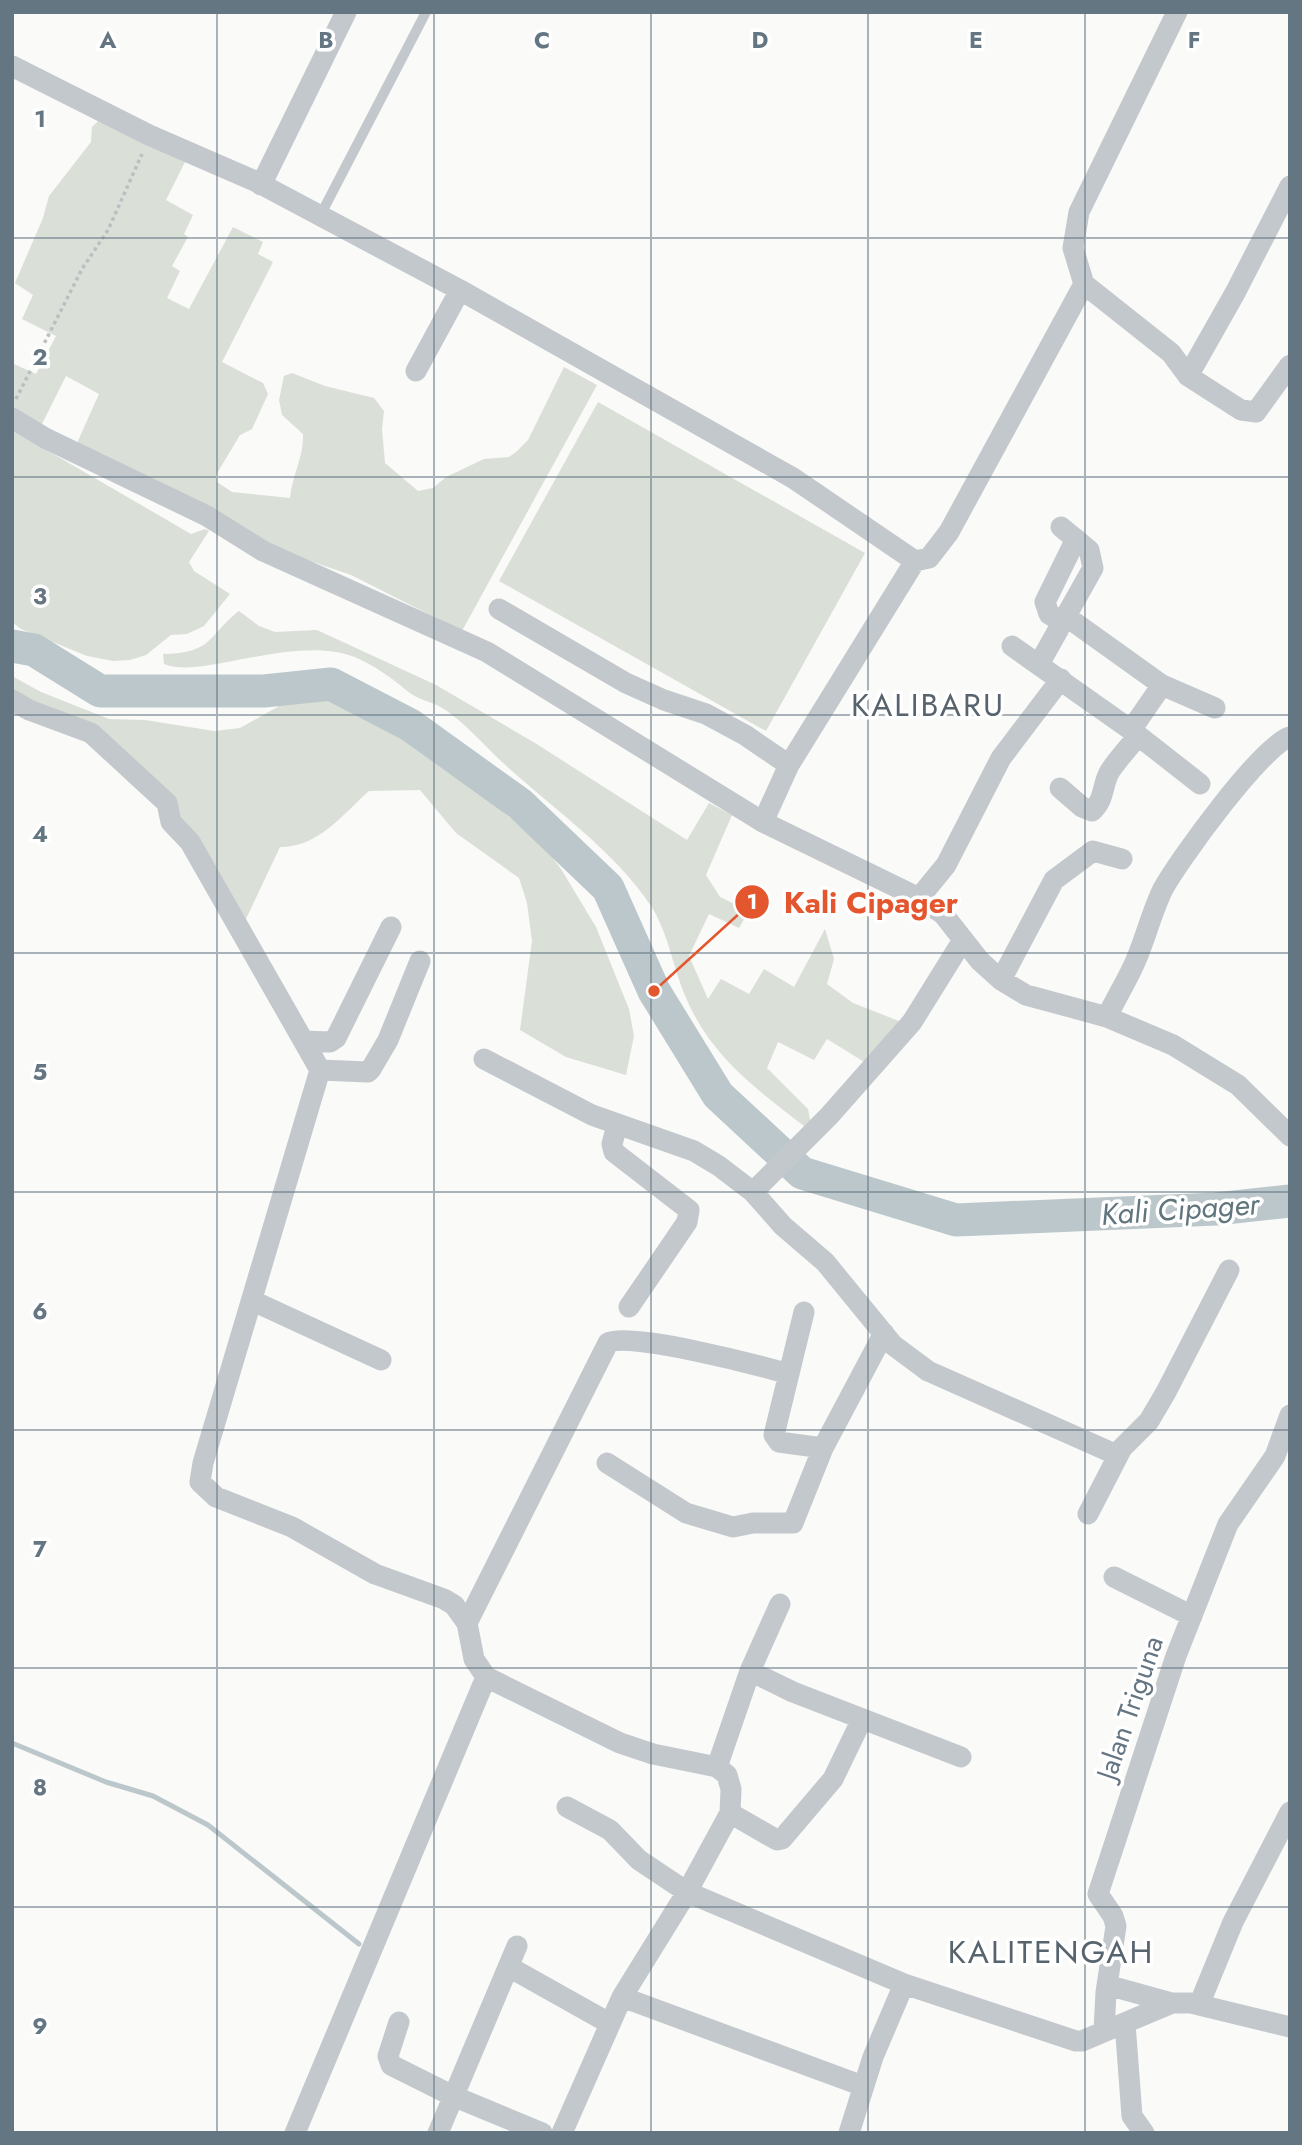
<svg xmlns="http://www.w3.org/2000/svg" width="1302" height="2145" viewBox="0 0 1302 2145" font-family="Jost,sans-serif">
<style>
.green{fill:#dadfd7}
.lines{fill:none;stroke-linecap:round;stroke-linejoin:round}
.stream{stroke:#bbc7cb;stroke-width:5}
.river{stroke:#bbc7cb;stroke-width:33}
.path{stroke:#bbbfc2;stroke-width:3.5;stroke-dasharray:3.5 3.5;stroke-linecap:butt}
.service{stroke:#c3c8cc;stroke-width:10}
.minor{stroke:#c3c8cc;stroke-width:21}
.grid{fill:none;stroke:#657683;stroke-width:2;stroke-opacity:0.55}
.labels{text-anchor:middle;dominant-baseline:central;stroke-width:7;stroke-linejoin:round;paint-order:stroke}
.street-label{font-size:28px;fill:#657683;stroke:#fff}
.water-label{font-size:30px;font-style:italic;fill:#60757c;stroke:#fff}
.quarter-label{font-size:32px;letter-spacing:2px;fill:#57646e;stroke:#fff}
.grid-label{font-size:23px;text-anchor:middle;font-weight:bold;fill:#657683;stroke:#fff;stroke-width:7;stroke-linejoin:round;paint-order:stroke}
.leader{fill:none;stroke:#e4572e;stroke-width:2.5}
.callout-dot{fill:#e4572e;stroke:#fff;stroke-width:2.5}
.mark-label{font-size:21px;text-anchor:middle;font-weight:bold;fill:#fff}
.callout-label{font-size:30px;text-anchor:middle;font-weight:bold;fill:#e4572e;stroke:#fff;stroke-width:7;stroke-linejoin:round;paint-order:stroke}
</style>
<rect width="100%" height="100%" fill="#fafaf8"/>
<!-- green -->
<path class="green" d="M99,120L185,162L166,200L193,215L184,234L188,237L172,266L180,271L167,298L189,309L233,227L263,242L258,254L273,262L222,362L263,383L268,394L252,429L240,435L216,475L217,482L232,492L290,498C292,475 304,457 303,434L282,415L279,400L284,376L292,373L325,386L374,398L384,411L382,429L385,463L418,491L433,488L446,477L484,459L509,457L516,452L528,440L564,367L597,385L462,631L351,575L281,551L77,443L99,394L66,376L41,426L12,412V363L36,374L56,336L22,319L33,295L15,283L43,218L49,196L91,142L92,127Z
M598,402L865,553L766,731L499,581Z
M12,430L191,534L205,529L209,531L189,562L194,571L230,594L204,626L187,634L171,635L146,655L130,660L113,661L87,656L21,629L12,622Z
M239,611L259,626L275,632L317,630L436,685L535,743L687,840L709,803L732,815L706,875L720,897L749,911L739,928L709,914L689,956L708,999L721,979L749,994L764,969L794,987L825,929L834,959L827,984L853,1003L904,1023L866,1063L827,1039L814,1060L778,1042L767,1068L808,1109L811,1125L804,1126C756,1089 711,1056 687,1000C673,969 669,934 651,906C614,850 551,807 502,762C483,744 466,724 444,709C434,702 421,701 410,693C394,680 377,667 357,658C318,641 262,656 222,663C203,666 182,671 164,664L163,654C214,653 207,636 239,611Z
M12,676L41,692L109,719L145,720L214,731L240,728L281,705L319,695L349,703L395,728L487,798L545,848L561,869L596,927L629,1009L634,1036L626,1075L566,1057L520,1030L532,941L527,903L519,878L456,833L420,790L369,791C342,815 319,847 280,847L245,921L180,820L168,794L12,693Z"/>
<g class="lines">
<!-- stream -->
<path class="stream" d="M12,1743L106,1782L153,1796L208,1825L359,1944"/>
<!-- river -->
<path class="river" d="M12,646L34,650L100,691H264L331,684L410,725L520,804L608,888L654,991L718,1095L802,1173L956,1220L1216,1209L1290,1201"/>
<!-- path -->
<path class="path" d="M16,399L82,269L108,230L142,154"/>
<!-- service -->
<path class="service" d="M320,216L426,12"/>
<!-- minor -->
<path class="minor" d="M1177,12L1079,212L1073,248L1084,284L1171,353L1188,376L1241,410L1256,412L1290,365
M12,66L149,135L255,181L460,290L793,478L915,561
M261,185L346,12
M416,371L460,290
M1188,376L1235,293L1290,186
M12,418L45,438L207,516L263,551L487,652L763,822L919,898L943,914L980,961L1001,980L1026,995L1107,1017L1173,1045L1238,1085L1290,1136
M499,609L626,683L664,700L706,714L745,735L789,765
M1067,617L1162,685L1215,708
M1064,623L1049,614L1045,602L1076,539
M1012,646L1131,730L1200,784
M1039,664L1093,568L1089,550L1061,527
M12,700L29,710L91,733L167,803L171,822L190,842L320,1070L203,1463L200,1482L216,1497L292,1527L375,1574L444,1599L454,1605L467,1623
M1131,730L1162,685
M1060,788L1082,807L1092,811C1105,800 1102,784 1110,771C1118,759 1129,747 1138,736
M763,822L789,765L915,561L929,558L949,532L1084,284
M919,898L946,865L1001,758L1061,679
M1001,980L1054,880L1093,851L1122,859
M1107,1017C1116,998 1128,979 1136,960C1146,937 1152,911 1163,889C1178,861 1263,744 1290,737
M304,1041L330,1042L336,1038L391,927
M484,1059L592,1115L694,1151L719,1166L753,1192L783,1226L825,1262L893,1345L928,1371L1117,1455
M320,1070L368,1072L371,1069L388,1040L420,961
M617,1125L612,1144L614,1152L689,1210L687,1222L629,1307
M753,1192L829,1116L912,1022L963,940
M253,1301L381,1360
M804,1312L774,1435L779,1442L823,1448
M607,1463L686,1513L733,1527L753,1523H793L823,1448L884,1333
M1088,1514L1122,1448L1149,1421L1166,1392L1229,1270
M1114,1577L1192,1616
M750,1671L793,1692L961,1757
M717,1767L750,1671L780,1604
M567,1807L610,1830L639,1860L687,1892L904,1984L1076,2041H1082L1172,2003H1191L1290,2027
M730,1813L777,1840L782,1839L833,1779L862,1719
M509,1967L609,2023
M1107,1985L1172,2003
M622,1997L863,2086
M1199,2005L1233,1922L1290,1812
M399,2022L388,2056L391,2065L453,2096L542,2133
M1125,2023L1132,2116L1144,2133
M1104,2031L1106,1992L1116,1926L1113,1916L1098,1894L1176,1656L1228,1524L1275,1456L1290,1415
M295,2133L486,1677
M438,2133L517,1946
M562,2133L622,1997L687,1892L730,1813L731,1789L727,1775L717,1767L653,1754L620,1743L486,1677L474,1659L467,1623L608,1343C628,1331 761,1366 789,1374
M849,2133L873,2057L904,1984"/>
</g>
<!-- grid -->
<path class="grid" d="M217,12V2133M434,12V2133M651,12V2133M868,12V2133M1085,12V2133M12,238H1290M12,477H1290M12,715H1290M12,953H1290M12,1192H1290M12,1430H1290M12,1668H1290M12,1907H1290"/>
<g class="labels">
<!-- street labels -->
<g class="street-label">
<text transform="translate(1130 1708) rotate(-71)">Jalan Triguna</text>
</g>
<!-- water labels -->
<g class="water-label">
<text transform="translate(1180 1209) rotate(-4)">Kali Cipager</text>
</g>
<!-- quarter labels -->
<g class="quarter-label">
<text x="928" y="705">KALIBARU</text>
<text x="1051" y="1952">KALITENGAH</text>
</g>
</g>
<g class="grid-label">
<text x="108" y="48">A</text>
<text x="326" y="48">B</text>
<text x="542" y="48">C</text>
<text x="760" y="48">D</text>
<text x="976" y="48">E</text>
<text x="1194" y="48">F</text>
<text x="40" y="127">1</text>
<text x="40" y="365">2</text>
<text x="40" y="604">3</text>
<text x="40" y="842">4</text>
<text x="40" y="1080">5</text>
<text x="40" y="1319">6</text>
<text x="40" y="1557">7</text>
<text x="40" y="1795">8</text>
<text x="40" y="2034">9</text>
</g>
<!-- callouts -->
<path class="leader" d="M654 991L752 902"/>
<g class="callout-dot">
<circle cx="654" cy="991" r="7"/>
<circle cx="752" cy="902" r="18"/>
</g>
<g class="mark-label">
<text x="752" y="909">1</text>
</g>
<g class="callout-label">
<text x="871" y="913">Kali Cipager</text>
</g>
<!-- border -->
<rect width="1302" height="2145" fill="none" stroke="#657683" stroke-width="28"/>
</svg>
